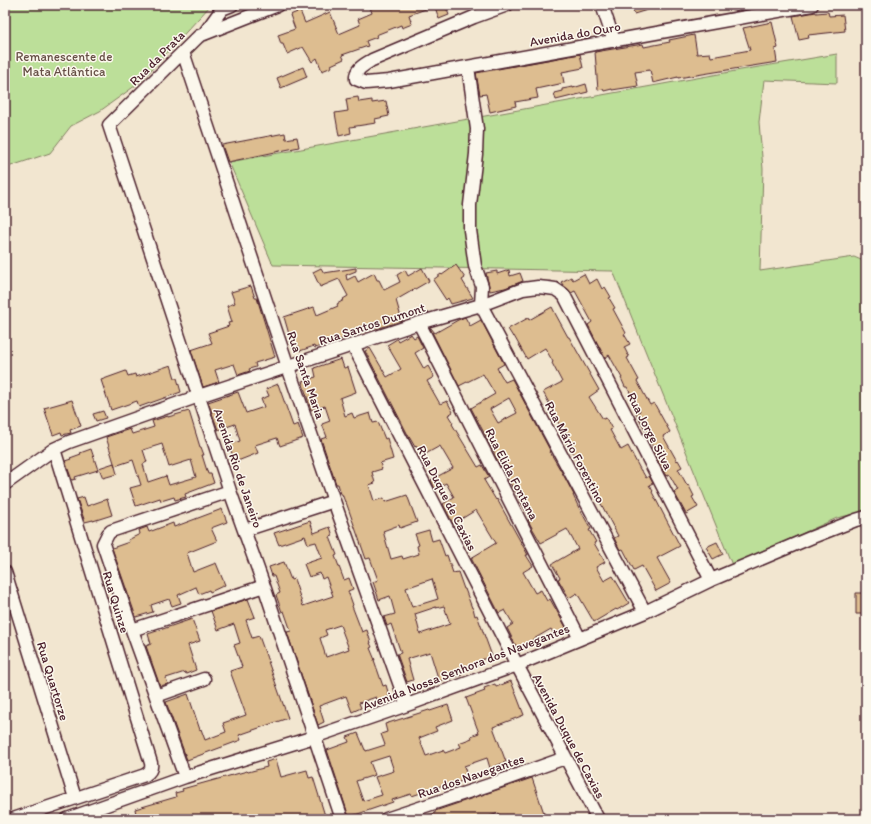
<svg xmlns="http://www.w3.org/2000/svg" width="871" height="824" viewBox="0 0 871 824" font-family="Itim,sans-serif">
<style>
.green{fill:#bcdf99;stroke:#837f62}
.building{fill:#ddbd90;stroke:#4a1f2b;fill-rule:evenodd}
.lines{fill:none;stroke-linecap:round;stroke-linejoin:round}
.street-casing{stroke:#4a1f2b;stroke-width:15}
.street{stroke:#fbf7ec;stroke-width:12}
.labels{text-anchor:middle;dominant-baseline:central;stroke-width:3;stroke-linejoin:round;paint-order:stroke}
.street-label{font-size:13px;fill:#4a1f2b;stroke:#fbf7ec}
.park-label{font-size:13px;fill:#664f46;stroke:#fbf7ec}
</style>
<rect width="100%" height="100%" fill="#f2e6d0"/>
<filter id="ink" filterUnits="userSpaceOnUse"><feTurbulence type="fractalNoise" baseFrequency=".025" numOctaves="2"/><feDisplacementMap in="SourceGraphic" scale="8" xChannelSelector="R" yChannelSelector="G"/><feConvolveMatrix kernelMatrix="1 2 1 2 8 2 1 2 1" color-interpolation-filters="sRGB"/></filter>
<g filter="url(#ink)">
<!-- green -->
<path class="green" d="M5,5H211L139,83L100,111L71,126L50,153L5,168Z
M837,54V83L764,80L759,122L763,169L760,271L854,257L866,262V511L837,518L732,565L613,271L273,265L229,162L741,70Z"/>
<!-- building -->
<path class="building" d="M374,5H434V6L409,15L412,24L402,28L401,25L376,35L377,37L366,41L368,46L342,55L344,59L331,65L332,67L322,71L317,58L312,62L303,47L287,54L283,44H281L278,35L295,29L290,15L300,11L305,23L330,12L339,34L360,25L358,19L372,13L370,7Z
M440,5H445L449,15L439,19L435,7Z
M632,5H657V7L634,14Z
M816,12V13L828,12L829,16L843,15L845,31L808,35L809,38L799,40L793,16Z
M772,22L778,48L775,49L777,62L678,78V77L653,83L650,70L635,72L638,86L612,90V89L604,91L603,89L598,90L595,52L643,44L644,47L670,42L669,40L694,35L697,54L710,53L711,57L750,50L743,28Z
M580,54L583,68L562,72L564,83L536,89L538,98L515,102L516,106L490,112L486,94L480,95L476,73Z
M303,67L307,77L281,88L277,78Z
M586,84L588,92L556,100L554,93L562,91V89L573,87V88Z
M358,97L359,102L372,100V103L386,101L389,116L375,119L376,123L350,127L351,133L339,136L335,113L348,111L346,99Z
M285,133L286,139L297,137L299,147L228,162L222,145Z
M456,265L465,278L462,280L473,298L451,304L448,298L446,300L433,280L441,274L442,275Z
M321,268L324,273L356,268V271L346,275L347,280L355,276L358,282L374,273L377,280H379L384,290L400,282L397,275L405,270L408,276L422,268L429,281L396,300L402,321L376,329L375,326L365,332L361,326L345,336V337L340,340L315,348L314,346L300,351L299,346L293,348L284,317L314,307L317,315L338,306L337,304L344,300L343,299L348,296L339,279L320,287L313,272Z
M509,270L510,276L520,273L523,281L505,288L490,291L486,273L497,271V274Z
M584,274L589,284L597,279L602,289L605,287L611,297L609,298L615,308L613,309L626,333L624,334L630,344L624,347L629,357L627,358L639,380L637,381L650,405L654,403L670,432L663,436L677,461L678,460L682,467L678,469L687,485L688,484L694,496L692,497L698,507L686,514L674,492L678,490L669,474L666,476L651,448L653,447L647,436L648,435L636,413L640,411L627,387H625L621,378H622L609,355L605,358L588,325L592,322L575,291L571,293L568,289L563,285L561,282L571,277L573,280Z
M251,286L255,298H257L275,357L255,363L256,367L249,369L250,371L238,375L234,364L215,370L219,382L203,387L191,350L212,343L208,333L229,326L228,323L232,322L227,306L235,303L231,292Z
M552,307L556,315L568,337H569L599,390L589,397L603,419L606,418L612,429L610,430L621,450L628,446L641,471H642L646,478L649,476L653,483L649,485L653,491L652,492L680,546L657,558L671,583L656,591L642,566L634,570L623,549L620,550L614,538L618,536L598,498L597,499L594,492L593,493L587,483L589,482L571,449L570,450L564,439L567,438L554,415L555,414L543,392L562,382L552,363L553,362L545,348L527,359L514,336L513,337L508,329L528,318L529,320Z
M465,317L470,326L481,320L504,364L497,368L505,382L512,379L551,452H550L564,476L574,495H573L578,506L591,529L589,530L596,542L594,543L605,562L596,567L604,581L613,576L629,603L617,610L616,609L594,622L577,593L569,598L558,579L560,578L552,564L578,549L567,529L541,543L531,526L528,520L530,519L494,454V452L471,408L495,394L483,374L459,386L430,328H431L435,333L458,320ZM509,398L517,413L498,423L490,409Z
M411,334L414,338L417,336L423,348L415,353L424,369L428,366L434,377L427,381L440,404L447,401L453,412L448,415L453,423L452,424L478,467L482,465L489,477L484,480L496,500L497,499L528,555H526L533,566L523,572L535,593L541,590L547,601L550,599L567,629L555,636L551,629L532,640L534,643L519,652L507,628L513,624L505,610L499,613L471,558L496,543L476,510L453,524L443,504L454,497L446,483L435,489L431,480L453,468L440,446L422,456L416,446L415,447L408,435L365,351L370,348L387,377L401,369L387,345L397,339L398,341Z
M341,359L344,368L348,367L356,392L340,398L345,416L352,413L354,418L370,413L373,423L378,422L385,439L387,438L393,459L380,463L382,469L372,472L375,483L369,485L374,501L384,498L385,502L407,495L417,522L400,528L399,525L383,531L391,559L402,556L403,559L419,554L417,546L419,545L415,534L429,530L432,541L439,539L445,556L447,555L453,573L458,572L464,589H465L472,608H473L475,616L477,615L492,656L481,660L482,664L461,671L462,675L439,681L430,652L407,659L413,680L407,682L397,654L401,653L391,624L387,626L384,617L395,614L390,596L379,600L373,582L378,580L370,558L366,559L346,502H345L342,494H341L338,484H336L321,439L327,437L322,424L330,421L325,406L311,410L302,381L316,377L314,368ZM432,579L438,599L412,607L406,588ZM444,606L450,624L420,634L415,614L436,607V608Z
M171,365L175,378H177L181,392L139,407L137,401L111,410L101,380L126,371L128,376L135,374L136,377Z
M278,384L293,426L298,424L303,438L280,446L277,438L255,445L258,453L235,462L229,445L240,441L235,424L218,430L208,402L238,392L246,413L264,407L261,399L269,396L266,389Z
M72,400L81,426L70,430L71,433L62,435L61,432L53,435L44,408Z
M103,411L106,418L96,421L93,414Z
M189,411L200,447H201L204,455H202L208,474H211L214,483L185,494L186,497L175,500L174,497L161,501L160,498L136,506L130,488L141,485L133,460L115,466L106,437L130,429L132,434L154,427L152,421L168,416V417ZM162,444L169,467L191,460L196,477L169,485L166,476L148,482L143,464L147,462L143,450Z
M91,449L98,470L75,477L76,479L72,480L65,461L71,459L70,458L81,454L80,453Z
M114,463L117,474L103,478L99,468Z
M84,497L87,506L107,499L112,515L93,521V520L85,522L77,499Z
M222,509L227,522L211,528L217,541L187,553L193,572L216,563L225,585L210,592L209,590L199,594L196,587L178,595L181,603L172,606L169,599L151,605L153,612L136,617L112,548L129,542L128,540L140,534L139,530L147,527L149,532L173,523L174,527Z
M310,521L314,533L330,527L333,536L330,537L337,555L335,556L344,580L349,578L353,589L348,591L353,605L352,606L362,632L367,630L371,643H370L372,647L370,648L375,660H374L383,686L386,685L390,699L378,703L376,697L359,703L361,708L352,712L346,696L319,706L324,722L318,725L287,632L291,631L284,611L282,612L276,595L280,593L274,576H272L269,567L284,562L291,580L294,579L303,606L333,596L326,577L322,579L320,573L309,577L304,564L322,558L316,542L308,544L305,536L279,545L274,533ZM340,625L349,649L326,657L320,638L327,635L325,630Z
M717,542L723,554L713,559L706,547Z
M856,593H866V614H856Z
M248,599L255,617L246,620L252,638L259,636L288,718L239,735L241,740L187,760L166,702L188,694L200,730L201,729L205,740L226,732L223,723L246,715L230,671L242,667L234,645L240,643L234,624L218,630L211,611Z
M192,619L200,641L188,645L196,670L186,674L185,672L166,678L168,684L160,686L146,646L151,644L148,634Z
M511,681L524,715L493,727L506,762L490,768L487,758L464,766L468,779L456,783L455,782L447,785L446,784L412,796L411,794L392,800L393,802L349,817L327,750L349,742L347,737L358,733L365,750H366V751L385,745L381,734L387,732L385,724L429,710L430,711L448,705L453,720L435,727L437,731L419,738L426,756L443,750L445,753L461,747L459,743L472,738L471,736L479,733L466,698L485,691L484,688L495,684L496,687ZM389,756L394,771L375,777L382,795L363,801L356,781L375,775L370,762Z
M276,759L281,777L307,770L309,778L313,777L326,819H137L135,809L176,797L175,793L183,791L182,789L247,771L248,772L267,767L266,762Z
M532,778L546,819H508L507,815L501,818L499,813L481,819H421V818L435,813V811Z"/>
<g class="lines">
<defs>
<path id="street" d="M278,5L199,36L109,125L230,491L264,586L342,819
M507,5L474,17L372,60C364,65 355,69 356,79L366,83L389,81L812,5
M602,5L614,41
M204,34L222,9L232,5
M183,52L288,367L334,501L407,705
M468,67L477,129L476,154L470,205V230L475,266L482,286L481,305L645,612
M419,323L580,639
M353,345L517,665L598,819
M5,484L54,449L69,442L199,396L419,323L481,305L523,289L538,287L548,288L555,289L564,295L711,580
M245,530L334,501
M5,572L75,798
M132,630L264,586
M156,696L204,679
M185,777L132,630L103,544L108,534L111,531L230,491
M13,819L145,775C150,772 152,769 151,763L54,449
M67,819L185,777L314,737L407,705L517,665L645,612L711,580L810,538L856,520L866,517
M386,819L489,785L565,758"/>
</defs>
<!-- street casing -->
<use href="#street" class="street-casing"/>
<!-- street -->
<use href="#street" class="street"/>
</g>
</g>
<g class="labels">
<!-- street labels -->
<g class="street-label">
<text transform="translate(575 34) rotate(-10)">Avenida do Ouro</text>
<text transform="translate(157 58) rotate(-45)">Rua da Prata</text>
<text transform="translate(372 324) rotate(-18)">Rua Santos Dumont</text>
<text transform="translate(306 375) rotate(71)">Rua Santa Maria</text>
<text transform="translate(650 431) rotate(63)">Rua Jorge Silva</text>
<text transform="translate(575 452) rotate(62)">Rua Mário Forentino</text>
<text transform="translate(238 468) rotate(71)">Avenida Rio de Janeiro</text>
<text transform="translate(512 474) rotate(63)">Rua Elida Fontana</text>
<text transform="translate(447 498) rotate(63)">Rua Duque de Caxias</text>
<text transform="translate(116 602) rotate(73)">Rua Quinze</text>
<text transform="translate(466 667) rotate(-21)">Avenida Nossa Senhora dos Navegantes</text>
<text transform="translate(53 681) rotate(73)">Rua Quartorze</text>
<text transform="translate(569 736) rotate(62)">Avenida Duque de Caxias</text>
<text transform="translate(471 776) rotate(-19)">Rua dos Navegantes</text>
</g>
<!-- park labels -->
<g class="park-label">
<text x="64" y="56">Remanescente de<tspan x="64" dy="15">Mata Atlântica</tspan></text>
</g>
</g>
<!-- margin -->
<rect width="871" height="824" fill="none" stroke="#fbf7ec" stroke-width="20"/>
<rect x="10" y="10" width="851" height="804" fill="none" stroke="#4a1f2b" stroke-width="1.5" filter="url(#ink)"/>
</svg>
